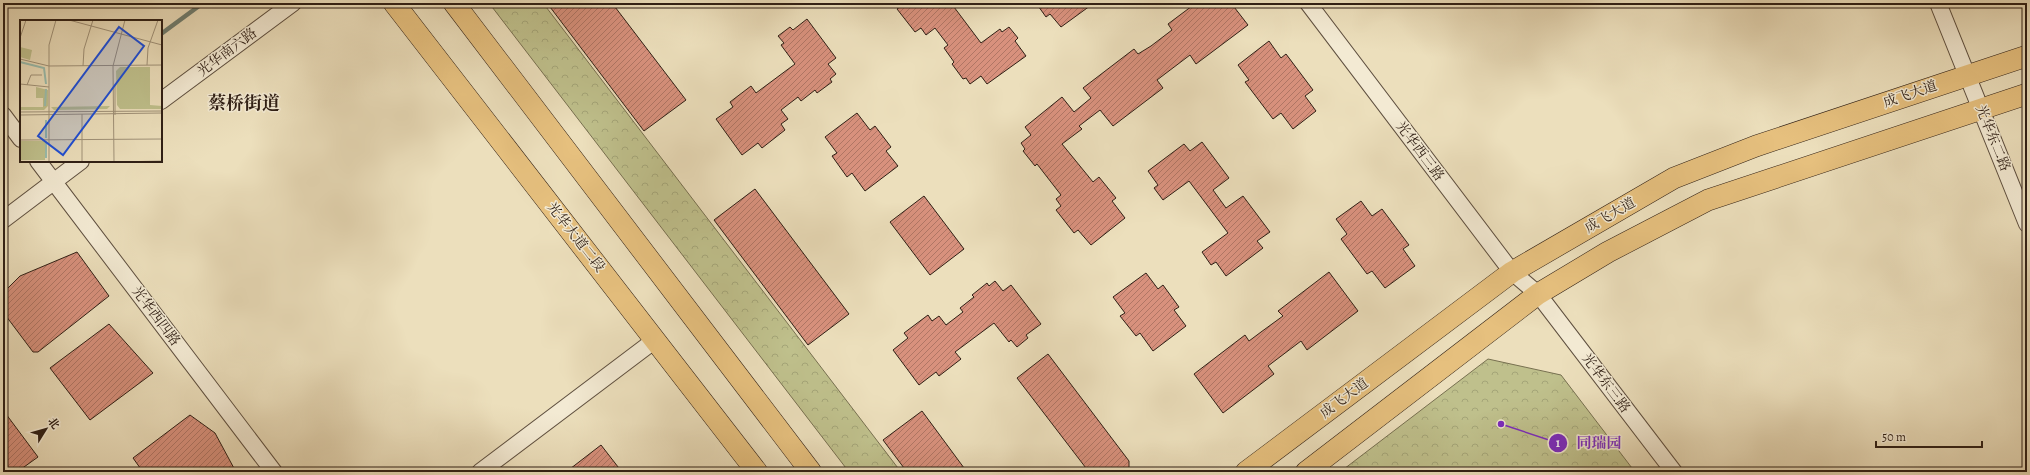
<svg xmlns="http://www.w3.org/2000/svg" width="2030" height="475" viewBox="0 0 2030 475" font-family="Alegreya,'Noto Serif SC',serif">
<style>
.park{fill:url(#park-crowns);stroke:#777050}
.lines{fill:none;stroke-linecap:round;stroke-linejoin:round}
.stream{stroke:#6f7e71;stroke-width:4.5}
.building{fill:url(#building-hatch);stroke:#2f1f15}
.minor-casing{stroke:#5e4f3f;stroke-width:18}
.major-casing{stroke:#2f1f15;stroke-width:22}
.minor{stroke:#f3ead3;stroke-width:16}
.major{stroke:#e6c07e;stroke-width:21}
.labels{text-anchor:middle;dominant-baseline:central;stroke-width:3;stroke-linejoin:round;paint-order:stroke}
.street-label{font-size:14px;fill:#2f1f15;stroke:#f3ead3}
.district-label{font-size:18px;font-weight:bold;fill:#2f1f15;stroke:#f3ead3}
.inset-river{fill:none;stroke:#99bdae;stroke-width:2}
.inset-road{fill:none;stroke:#a09279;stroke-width:1}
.view{fill:#1d4ed8;fill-opacity:0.15;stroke:#1d4ed8;stroke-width:2}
.inset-edge{fill:none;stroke:#2f1f15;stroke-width:2}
.leader{fill:none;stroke:#7b2cbf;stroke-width:1.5}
.callout-dot{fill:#7b2cbf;stroke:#f3ead3;stroke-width:1.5}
.mark-label{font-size:12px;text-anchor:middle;font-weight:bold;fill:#fff}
.callout-label{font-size:15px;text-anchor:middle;font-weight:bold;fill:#7b2cbf;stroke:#f3ead3;stroke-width:3;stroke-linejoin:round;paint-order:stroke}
</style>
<defs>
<pattern id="park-crowns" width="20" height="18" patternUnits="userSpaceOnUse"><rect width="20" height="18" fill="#bfc08c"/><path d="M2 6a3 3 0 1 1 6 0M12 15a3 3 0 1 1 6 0" fill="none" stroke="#a4a578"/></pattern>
<pattern id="building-hatch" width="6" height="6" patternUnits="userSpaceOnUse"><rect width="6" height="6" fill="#d8917d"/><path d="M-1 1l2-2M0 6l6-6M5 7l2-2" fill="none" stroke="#b07665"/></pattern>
</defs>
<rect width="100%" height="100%" fill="#ecdfbc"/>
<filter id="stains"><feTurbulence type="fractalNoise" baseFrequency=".005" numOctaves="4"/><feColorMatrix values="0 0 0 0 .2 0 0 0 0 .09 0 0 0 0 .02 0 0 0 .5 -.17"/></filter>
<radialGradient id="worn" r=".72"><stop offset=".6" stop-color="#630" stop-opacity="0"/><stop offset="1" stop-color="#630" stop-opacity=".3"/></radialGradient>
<!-- park -->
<path class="park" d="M489,3H543L901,472H849Z
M1488,359L1561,375L1635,472H1340Z"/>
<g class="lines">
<!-- stream -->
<path class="stream" d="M161,34L203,3"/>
</g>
<!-- building -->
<path class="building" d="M547,3H612L686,100L644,131Z
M905,3H951L981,43L1000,29L1002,32L1009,27L1018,38L1015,41L1026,56L987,84L981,76L970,84L966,78L963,79L952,64L954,62L944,48L948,45L935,28L926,35L921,28L915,32L897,9Z
M1036,3H1094L1061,27L1050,14L1046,17Z
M1196,3H1231L1248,25L1196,64L1190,55L1157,80L1163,88L1113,126L1100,110L1079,126L1082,129L1062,144L1093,182L1099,177L1116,198L1112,201L1125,218L1091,245L1078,230L1074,233L1056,210L1061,206L1056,199L1061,195L1037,164L1035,166L1023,151L1025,149L1021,143L1031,135L1025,127L1062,97L1074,112L1091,98L1083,88L1134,49L1138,54L1151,46L1172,30L1168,24Z
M807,19L836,58L828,64L836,74L830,79L832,82L817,93L815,90L801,101L798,97L781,110L788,119L781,124L785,130L762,148L758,143L742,155L716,119L733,107L730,102L751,86L756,93L795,64L781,45L784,43L778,36L790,27L793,30Z
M1269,41L1281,58L1286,54L1313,90L1305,96L1316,111L1293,129L1281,113L1273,119L1245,82L1249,80L1238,65Z
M857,113L870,130L875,126L891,147L886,151L898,166L865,191L852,173L847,177L832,156L837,153L825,137Z
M1202,142L1229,178L1213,190L1226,208L1243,196L1270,232L1257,241L1263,248L1226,276L1216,262L1211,265L1202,252L1228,233L1189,181L1163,200L1154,188L1158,185L1148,171L1184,144L1190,151Z
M755,189L849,314L808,345L714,220Z
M924,196L964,249L930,275L890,222Z
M1361,201L1372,216L1382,209L1409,245L1403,249L1415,266L1385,288L1372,271L1367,274L1341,239L1347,234L1336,219Z
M77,252L109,296L38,352H33L3,312V293L20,276Z
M1329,272L1358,311L1307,350L1301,341L1268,366L1274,374L1223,413L1194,374L1245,335L1249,341L1261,332L1283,316L1278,311Z
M1146,273L1158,289L1163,285L1179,307L1174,310L1186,326L1153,351L1140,333L1136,336L1120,316L1125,313L1113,297Z
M995,281L1003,291L1011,285L1041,324L1026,335L1028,338L1017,347L1011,340L1009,342L994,323L955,352L961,359L939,376L936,372L919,385L893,350L908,338L904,333L928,315L932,321L939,316L946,325L963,312L960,308L974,297L972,295L987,283L989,286Z
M109,324L153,373L90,420L50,368Z
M1048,354L1129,461V472H1089L1017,378Z
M3,410L38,457L17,472H3Z
M922,411L967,472H907L883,440Z
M190,415L215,433L236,472H143L133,458Z
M601,445L622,472H566Z"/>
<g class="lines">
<defs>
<path id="minor" d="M1308,3L1512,272L1538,294L1674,472
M1938,3L2027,224
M161,101L293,3
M3,115L21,139
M38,161L274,472
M3,220L81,161
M480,472L655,340"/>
<path id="major" d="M394,3L757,472
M454,3L811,472
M1246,472L1512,272L1674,178L1756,146L2027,56
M1306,472L1538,294L1608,252L1708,200L2027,94"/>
</defs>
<!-- minor casing -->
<use href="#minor" class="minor-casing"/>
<!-- major casing -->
<use href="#major" class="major-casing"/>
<!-- minor -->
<use href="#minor" class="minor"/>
<!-- major -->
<use href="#major" class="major"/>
</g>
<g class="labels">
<!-- street labels -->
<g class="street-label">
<text transform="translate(227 52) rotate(-37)">光华南六路</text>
<text transform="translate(1910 94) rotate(-19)">成飞大道</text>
<text transform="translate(1993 138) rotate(68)">光华东二路</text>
<text transform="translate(1420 151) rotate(53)">光华西三路</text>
<text transform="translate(1610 215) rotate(-30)">成飞大道</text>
<text transform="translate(576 237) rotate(52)">光华大道二段</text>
<text transform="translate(156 316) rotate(53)">光华西四路</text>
<text transform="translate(1606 383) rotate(53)">光华东三路</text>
<text transform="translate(1344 398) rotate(-37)">成飞大道</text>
</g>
<!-- district labels -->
<g class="district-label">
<text x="244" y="103">蔡桥街道</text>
</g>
</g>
<!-- overview -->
<g transform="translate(20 20)">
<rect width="142" height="142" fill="#ecdfbc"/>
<path d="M100,47H130V85L142,86V89H100L97,85L96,51ZM16,67L28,70V86L24,90H0V87H23V78H16ZM90,86L87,89L34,90L31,87ZM0,121H25V140H0Z" fill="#bfc08c"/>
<path d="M0,27L12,30L10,40L0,37Z" fill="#bfc08c"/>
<path class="inset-river" d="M0,42L24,48L26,64M25,86L26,69M26,100V118M26,122V138"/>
<path class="inset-road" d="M49,0L142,25M0,18L6,0M0,39L29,46L142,45M127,45L128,28L138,0M63,46L64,29L73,0M0,64L29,67M7,65L11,55H22M95,65V95M0,92L142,91M62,94V142M0,95L142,93M0,120L142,119M29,142V25L36,0M94,142L93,46L105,0M96,142L142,141"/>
<path class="view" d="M99,7L124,26L43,135L18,116Z"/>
<rect width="142" height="142" class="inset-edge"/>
</g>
<!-- callouts -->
<path class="leader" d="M1501 424L1558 443"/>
<g class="callout-dot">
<circle cx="1501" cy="424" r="4"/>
<circle cx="1558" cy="443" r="10"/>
</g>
<g class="mark-label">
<text x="1558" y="447">1</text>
</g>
<g class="callout-label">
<text x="1599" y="448">同瑞园</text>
</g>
<!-- margin -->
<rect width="2030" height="475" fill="none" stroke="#ecdfbc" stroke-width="16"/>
<rect x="4" y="4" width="2022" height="467" fill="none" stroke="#2f1f15" stroke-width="2"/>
<rect x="8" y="8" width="2014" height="459" fill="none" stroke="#2f1f15"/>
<!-- north arrow -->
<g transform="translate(46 429) rotate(53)" stroke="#f3ead3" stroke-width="3" paint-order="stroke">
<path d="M0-3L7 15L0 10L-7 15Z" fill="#2f1f15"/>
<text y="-6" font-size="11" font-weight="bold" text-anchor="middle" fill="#2f1f15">北</text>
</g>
<!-- scale -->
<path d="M1876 441v6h106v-6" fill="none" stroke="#2f1f15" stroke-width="2"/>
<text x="1882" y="441" font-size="12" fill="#2f1f15" stroke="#f3ead3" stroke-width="3" paint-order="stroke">50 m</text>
<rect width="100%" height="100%" filter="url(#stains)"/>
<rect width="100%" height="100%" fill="url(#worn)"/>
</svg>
